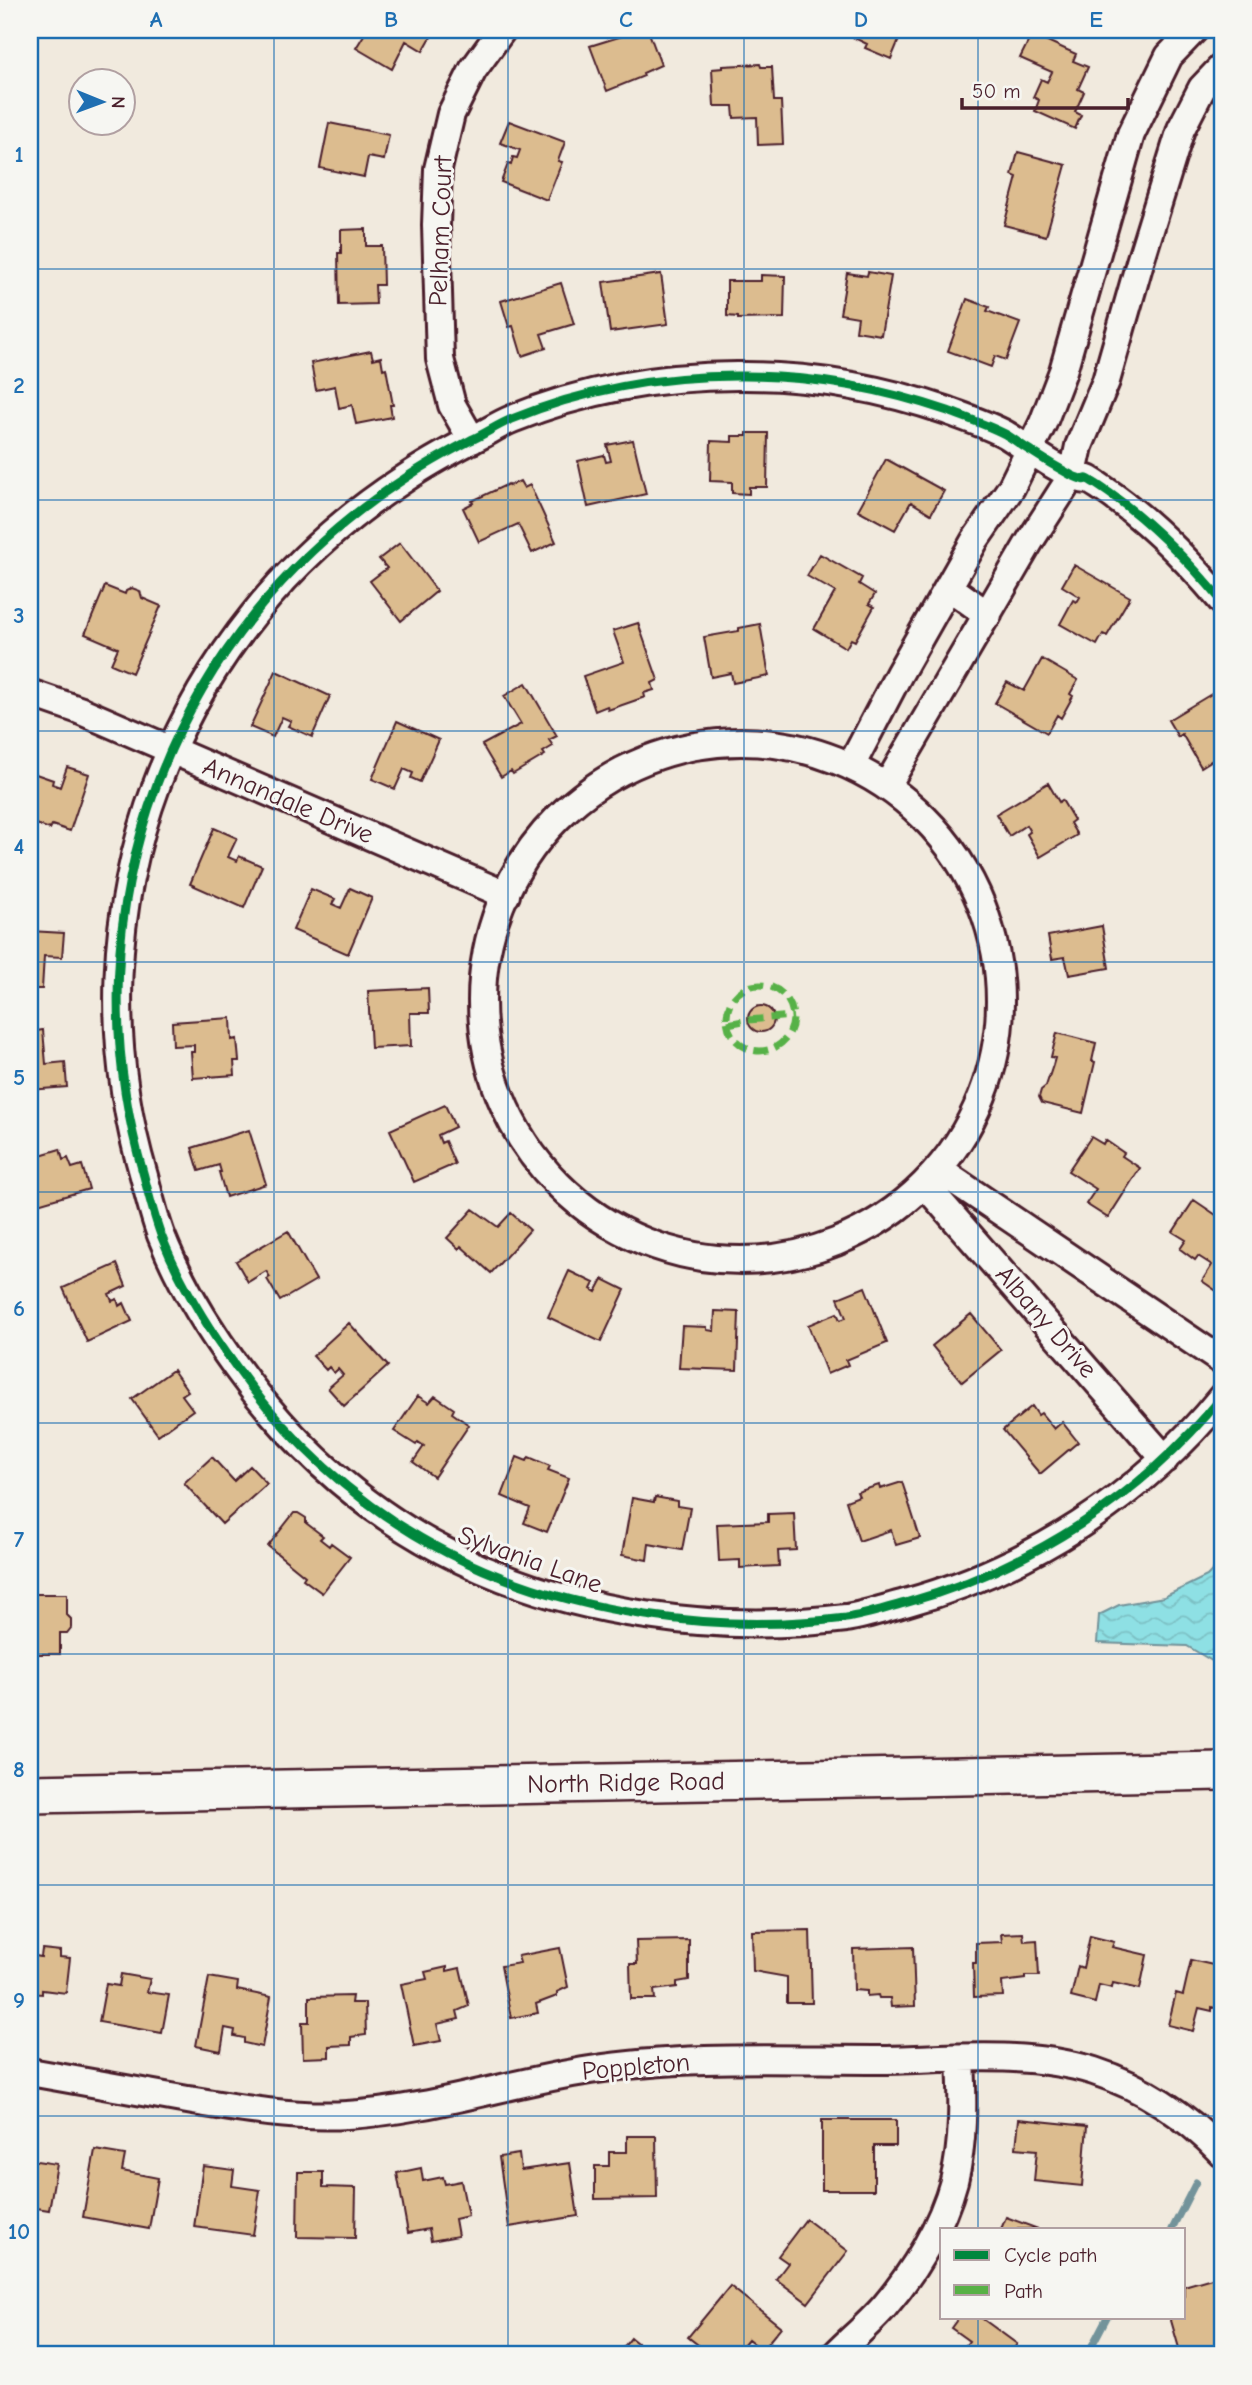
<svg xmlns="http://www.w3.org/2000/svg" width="1252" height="2385" viewBox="0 0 1252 2385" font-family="'Comic Neue',sans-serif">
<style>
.water{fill:url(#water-waves);stroke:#73939a;stroke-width:2}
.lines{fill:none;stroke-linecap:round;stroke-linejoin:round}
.stream{stroke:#73939a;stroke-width:7}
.building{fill:#dcbc8f;stroke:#4a1f2b;stroke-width:2}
.street-casing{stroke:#4a1f2b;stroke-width:32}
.secondary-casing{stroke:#4a1f2b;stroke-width:42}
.street{stroke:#f6f6f2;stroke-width:26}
.secondary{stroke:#f6f6f2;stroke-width:37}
.quiet{stroke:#57b146;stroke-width:7;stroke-dasharray:14 7;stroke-linecap:butt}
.cycleway-casing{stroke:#f6f6f2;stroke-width:13}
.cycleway{stroke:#00873e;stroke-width:9}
.grid{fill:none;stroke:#1f6fb2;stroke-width:2;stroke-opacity:0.55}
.labels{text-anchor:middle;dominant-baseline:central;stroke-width:6;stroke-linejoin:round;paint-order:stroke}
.street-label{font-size:26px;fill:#4a1f2b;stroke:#f6f6f2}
.neatline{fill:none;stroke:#1f6fb2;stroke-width:2.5}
.grid-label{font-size:23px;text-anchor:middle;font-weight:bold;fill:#1f6fb2}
</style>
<defs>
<pattern id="water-waves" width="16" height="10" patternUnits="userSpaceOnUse" patternTransform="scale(1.75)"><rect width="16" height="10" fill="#8ee0e4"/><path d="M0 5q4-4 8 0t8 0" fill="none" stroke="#7cc0c4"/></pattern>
</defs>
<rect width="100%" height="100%" fill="#f1eade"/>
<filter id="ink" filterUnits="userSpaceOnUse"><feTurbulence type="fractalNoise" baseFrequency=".0143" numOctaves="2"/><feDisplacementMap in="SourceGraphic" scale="14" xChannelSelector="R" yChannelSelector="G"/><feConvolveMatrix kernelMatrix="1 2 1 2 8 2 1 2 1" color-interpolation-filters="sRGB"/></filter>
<g filter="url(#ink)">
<!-- water -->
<path class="water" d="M1222,1560V1667L1187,1646L1097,1643L1099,1615L1119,1605L1164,1597L1207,1576Z"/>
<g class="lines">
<!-- stream -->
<path class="stream" d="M1172,2229L1196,2182
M1087,2355L1107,2317"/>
</g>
<!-- building -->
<path class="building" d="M367,30H435L423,51L406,41L392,69L356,48Z
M620,30H648L661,65L643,73L644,76L607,91L590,46L622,36Z
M838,30H903L891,59L865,48L867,44Z
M1032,34L1076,54L1073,61L1088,67L1078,89L1084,92L1075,112L1081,115L1075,129L1035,111L1039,100L1033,97L1041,79L1047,82L1052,72L1020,58Z
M760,64L761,67H772L774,101H781L783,144L758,145L757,117L734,118L733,106H714L712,69L723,68V66Z
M509,121L565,142L558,161L562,162L547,200L501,182L508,164L511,165L513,157L517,158L520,150L500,143Z
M329,123L389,135L384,160L368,157L364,177L320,168Z
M1018,152L1066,165L1046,236L1004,225L1017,177L1012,175Z
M366,229V246H382L383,285H375L376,304L339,305L338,253H341V230Z
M868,272L891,276L881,335L856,331L858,317L840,314L847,273L867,276Z
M661,274L668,324L610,332L603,282Z
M761,275L785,276L784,318L738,319V317L727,316V281H761Z
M561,283L574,324L541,334L546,348L522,356L513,326L509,327L501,301Z
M967,299L989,307L987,311L1020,323L1006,360L995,356L991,367L948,351Z
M371,351L373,359L381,357L383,369L386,368L393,405H390L392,417L356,424L352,405L339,408L335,386L316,390L311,363Z
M747,433H768L767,487H749V494L732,493V482L710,481L711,441L732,442V436H747Z
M633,440L646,494L588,507L578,461L604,455L606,462L611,461L607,445Z
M886,459L944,491L931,514L911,502L895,530L858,510Z
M520,481L524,488L530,485L556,542L532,553L518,524L479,542L463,508L473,503L472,501L508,484L509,486Z
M400,543L437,591L401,621L370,581L387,568L379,559Z
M820,554L862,578L859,584L875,594L869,604L874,607L855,641L851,639L846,648L814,629L835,592L807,576Z
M30,565L36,566L30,614Z
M1074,565L1130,597L1107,636L1103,634L1097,645L1060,624L1073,600L1077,602L1080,597L1062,586Z
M105,586L125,594L126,591L132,588L140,591L142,598L161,606L132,673L111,664L118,648L85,634Z
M638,623L658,680L652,683L654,690L644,693L645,697L608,710L607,706L595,711L583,676L624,662L613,631Z
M760,624L769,676L733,683L731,673L711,677L704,637L739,631V628Z
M1042,659L1078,680L1070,694L1073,696L1061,718L1057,715L1047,733L995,703L1007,682L1024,691Z
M276,671L330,696L312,737L288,726L291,721L282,717L273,737L250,727Z
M526,683L557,736L549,740L553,746L543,752L545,755L513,774L511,771L501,777L482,745L521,724L504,696Z
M1213,693L1222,708V754L1201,767L1182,734L1178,737L1168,720Z
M397,721L439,740L420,782L411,778L413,773L404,769L395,789L372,779Z
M67,767L89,774L70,831L52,825L50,829L30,822V772L53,780L52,784L60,787Z
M1048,783L1059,802L1062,800L1074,820L1070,823L1077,835L1040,857L1027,834L1030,832L1026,825L1009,836L996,814Z
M214,828L237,838L228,857L237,861L239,856L262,866L244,908L190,884Z
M350,888L372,898L348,954L293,930L311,889L335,899L332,904L341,908Z
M1102,926L1109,968L1069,975L1065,957L1052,959L1048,936Z
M30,931L64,933L62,957L44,956L42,989H30Z
M428,988L429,1013H410L411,1046L371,1048L368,991Z
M748 1019a13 13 0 1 1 26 0a13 13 0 1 1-26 0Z
M231,1018L232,1040L237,1039L239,1061H234L235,1075L193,1078L191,1052H194V1045L173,1046L172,1022Z
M43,1030L46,1064L65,1062L67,1087L30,1090V1032Z
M1057,1033L1096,1043L1092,1061L1095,1062L1083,1113L1042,1103L1039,1097L1041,1090L1046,1086L1053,1065L1055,1058L1051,1057Z
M445,1105L455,1127L438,1135L441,1143L445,1141L455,1164L414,1182L390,1130Z
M249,1130L266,1184L226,1197L219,1172H221L219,1165L199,1171L192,1148Z
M1091,1137L1103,1144L1105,1140L1124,1153L1122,1156L1140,1168L1108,1218L1086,1204L1096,1189L1068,1171Z
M60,1149L63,1160L68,1158L72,1168L82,1165L89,1189L31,1206L30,1158Z
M1194,1200L1222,1219L1221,1294L1202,1281L1212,1265L1198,1256L1195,1260L1180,1249L1186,1240L1173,1232Z
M473,1209L498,1227L511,1213L530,1230L491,1273L461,1246L459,1249L447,1238Z
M288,1231L316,1280L280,1301L267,1279L270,1277L266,1271L248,1282L236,1261Z
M117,1264L126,1286L109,1294L112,1301L117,1299L119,1306L124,1303L132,1321L87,1342L63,1288Z
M569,1271L594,1283L591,1289L596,1292L603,1279L625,1290L601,1342L548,1317Z
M865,1287L887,1343L846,1360L848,1365L827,1374L808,1325L837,1313L840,1320L846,1318L838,1298Z
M715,1311L739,1312L737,1370L679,1368L682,1326L707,1327V1330L714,1331Z
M971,1314L1001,1350L962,1382L932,1346Z
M349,1323L388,1366L344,1406L328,1388L343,1375L338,1369L334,1373L329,1367L326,1370L313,1356Z
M173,1370L188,1391L182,1395L193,1410L158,1435L132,1399Z
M418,1396L429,1403L435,1396L454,1409L452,1413L469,1425L434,1477L413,1462L424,1446L418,1442L416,1445L394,1431Z
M1032,1406L1038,1415L1041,1413L1054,1429L1062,1422L1078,1442L1040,1474L1003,1430Z
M212,1457L234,1481L250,1466L267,1484L222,1524L184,1483Z
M517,1457L527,1461L529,1457L550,1466L548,1470L569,1478L547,1532L524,1523L530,1508L502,1496Z
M902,1482L920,1538L896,1545L891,1530L859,1541L846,1501L859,1496L857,1492L879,1485L880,1489Z
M655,1497L677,1501V1506L690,1508L682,1550L649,1544L647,1560L622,1555L632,1498L654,1502Z
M294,1513H298L306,1518V1523L323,1536L320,1539L329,1546L331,1543L350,1557L322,1593L303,1579L305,1576L268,1546Z
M794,1513L796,1550L778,1551L779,1566L740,1568V1560L719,1561L717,1524L768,1522V1514Z
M30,1594H67V1615L71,1619V1628L67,1633H60V1654H30Z
M810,1930L812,2003H787V1977L753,1971L752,1931Z
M1023,1933L1024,1941L1037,1940L1039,1976H1025V1979L1002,1982L1003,1996L974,1997L973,1963H976V1943L1002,1942L1001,1934Z
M1090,1936L1114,1942L1112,1947L1147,1955L1140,1989L1113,1983L1112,1988L1099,1985L1095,2003L1071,1997L1078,1966L1083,1968Z
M689,1940V1980L677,1982V1987L654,1990L655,1999H631L630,1964H637L636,1941Z
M913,1947L915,2006L891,2007L890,1998H879L878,1995L867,1996V1991L854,1990L853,1949Z
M560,1948L568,1987L557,1992V1996L536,2004L538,2013L511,2018L501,1966L520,1963L518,1956Z
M42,1949L60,1951V1957L70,1958L66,1993L42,1990V1994L30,1993V1997V1955L41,1957Z
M1191,1960L1222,1967V2010L1212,2007V2011L1199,2008L1193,2031L1168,2025L1176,1993L1183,1995Z
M447,1967V1971L460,1968L469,2006L457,2011L459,2019L437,2024L441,2041L414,2046L401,1984L427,1979L425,1972Z
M121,1974L150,1979L147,1992L169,1995L162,2033L99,2022L106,1984L119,1986Z
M209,1977L238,1982L237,1990L271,1997L262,2047L244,2043V2038L234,2036L235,2030L225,2028L221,2051L196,2046Z
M352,1996L351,2003H365L366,2035L351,2037V2045L329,2046V2057L303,2058L302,2022H309V1997Z
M1019,2119L1087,2126L1082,2186L1034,2181L1037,2150L1016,2148Z
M822,2120H896V2146H874V2190H822Z
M627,2136H656L657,2198L595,2199V2166H609V2152H627Z
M95,2150L125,2155L122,2171L158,2178L149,2229L83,2217Z
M519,2154L521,2170L570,2163L578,2216L509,2227L499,2157Z
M30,2160L57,2164L49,2210L30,2207Z
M203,2166L234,2170L232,2186L260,2190L253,2235L194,2227Z
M421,2168L423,2181L443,2177L445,2184L461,2181L468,2216L455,2219L458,2236L431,2241L429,2229L408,2233L397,2173Z
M298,2172H323V2187L356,2188L355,2238L297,2237Z
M1006,2217L1038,2229H1001Z
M806,2219L848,2251L808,2303L776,2279L788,2263L778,2256Z
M1222,2275V2347L1191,2355H1181L1170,2317H1184V2286Z
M730,2286L781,2327L762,2350L748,2339L735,2355H711L688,2337Z
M959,2317H980L1017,2344L1009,2355H958L969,2341L951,2328Z
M631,2338L652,2355H617Z"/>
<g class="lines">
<defs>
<path id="street" d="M472,440L452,405L440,359L436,225L438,169L451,114L473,70L502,30
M949,587L988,615
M1222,601C1186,558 1146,517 1099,486C1075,470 1097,487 1071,475C1058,468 1043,459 1031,451C1022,446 1014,439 1005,434C988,425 967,418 948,411C880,388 809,375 737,376C660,376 583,390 512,419C497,425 485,434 471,440C448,452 426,464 404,479C171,630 65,909 144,1176C149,1196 154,1216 161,1235C180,1283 207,1327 237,1368C338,1509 475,1590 646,1615C711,1625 781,1626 846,1618C866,1615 886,1608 905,1603C1029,1569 1141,1497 1222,1397
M30,693L79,710L506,895
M482 1001a259 259 0 1 1 518 0a259 259 0 1 1-518 0Z
M852,764L899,674L975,540L1011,488L1043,423L1063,371L1131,134L1169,56L1194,30
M888,784L1030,541L1073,474L1079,446L1106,381L1140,262L1181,129L1202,88L1222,67
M942,1172L1222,1361
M926,1186L1165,1459
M30,2072C80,2081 131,2090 182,2099C236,2108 291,2118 347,2115C430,2110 508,2083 590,2070C685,2055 783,2060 879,2060C949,2059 1026,2050 1094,2071C1143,2087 1187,2116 1222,2153
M835,2355C851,2339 869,2324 884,2307C914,2272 942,2226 954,2181C964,2142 963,2099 961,2059"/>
<path id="secondary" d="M30,1794L1222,1771"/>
</defs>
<!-- street casing -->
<use href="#street" class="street-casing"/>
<!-- secondary casing -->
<use href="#secondary" class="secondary-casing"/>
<!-- street -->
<use href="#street" class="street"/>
<!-- secondary -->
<use href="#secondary" class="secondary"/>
<!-- quiet -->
<path class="quiet" d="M727 1018a33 33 0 1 1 66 0a33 33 0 1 1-66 0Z
M728,1024L748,1020L793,1016"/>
<defs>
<path id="cycleway" d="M1222,601C1186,558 1146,517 1099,486C1075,470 1097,487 1071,475C1058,468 1043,459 1031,451C1022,446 1014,439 1005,434C988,425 967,418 948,411C880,388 809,375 737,376C660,376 583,390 512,419C497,425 485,434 471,440C448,452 426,464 404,479C171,630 65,909 144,1176C149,1196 154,1216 161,1235C180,1283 207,1327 237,1368C338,1509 475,1590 646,1615C711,1625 781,1626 846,1618C866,1615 886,1608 905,1603C1029,1569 1141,1497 1222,1397"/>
</defs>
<!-- cycleway casing -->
<use href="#cycleway" class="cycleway-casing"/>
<!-- cycleway -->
<use href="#cycleway" class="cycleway"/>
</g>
</g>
<!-- grid -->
<path class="grid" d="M274,30V2355M508,30V2355M744,30V2355M978,30V2229M30,269H1222M30,500H1222M30,731H1222M30,962H1222M30,1192H1222M30,1423H1222M30,1654H1222M30,1885H1222M30,2116H1222M978,2317V2355"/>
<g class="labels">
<!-- street labels -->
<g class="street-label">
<text transform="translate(441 231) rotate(-88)">Pelham Court</text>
<text transform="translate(288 801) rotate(23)">Annandale Drive</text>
<text transform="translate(1046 1322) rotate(49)">Albany Drive</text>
<text transform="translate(530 1560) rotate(20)">Sylvania Lane</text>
<text transform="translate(626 1783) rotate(-1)">North Ridge Road</text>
<text transform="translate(636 2067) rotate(-5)">Poppleton</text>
</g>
</g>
<!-- margin -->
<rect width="1252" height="2385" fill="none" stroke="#f6f6f2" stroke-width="77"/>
<!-- legend -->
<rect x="940" y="2228" width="245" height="91" fill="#f6f6f2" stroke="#b1a0a2" stroke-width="2"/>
<rect x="954" y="2250" width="35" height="10" fill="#00873e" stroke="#b1a0a2" stroke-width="2"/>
<text x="1004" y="2262" font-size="21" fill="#4a1f2b">Cycle path</text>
<rect x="954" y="2285" width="35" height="10" fill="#57b146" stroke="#b1a0a2" stroke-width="2"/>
<text x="1004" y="2298" font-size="21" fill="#4a1f2b">Path</text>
<!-- north arrow -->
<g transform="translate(102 102) rotate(91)"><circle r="33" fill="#f6f6f2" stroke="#b1a0a2" stroke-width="2"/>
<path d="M0-5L12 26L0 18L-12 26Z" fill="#1f6fb2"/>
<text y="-10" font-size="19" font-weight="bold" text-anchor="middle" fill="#4a1f2b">N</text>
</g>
<!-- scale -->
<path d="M962 98v10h166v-10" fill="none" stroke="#4a1f2b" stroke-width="3.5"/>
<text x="972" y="98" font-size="21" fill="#4a1f2b" stroke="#f6f6f2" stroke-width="5" paint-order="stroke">50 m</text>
<rect x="38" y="38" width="1176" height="2308" class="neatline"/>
<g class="grid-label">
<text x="156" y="27">A</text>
<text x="391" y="27">B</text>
<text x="626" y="27">C</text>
<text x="861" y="27">D</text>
<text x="1096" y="27">E</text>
<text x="19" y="162">1</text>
<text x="19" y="393">2</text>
<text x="19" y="623">3</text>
<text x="19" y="854">4</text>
<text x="19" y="1085">5</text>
<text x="19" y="1316">6</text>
<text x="19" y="1547">7</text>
<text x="19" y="1777">8</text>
<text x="19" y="2008">9</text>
<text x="19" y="2239">10</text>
</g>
</svg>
